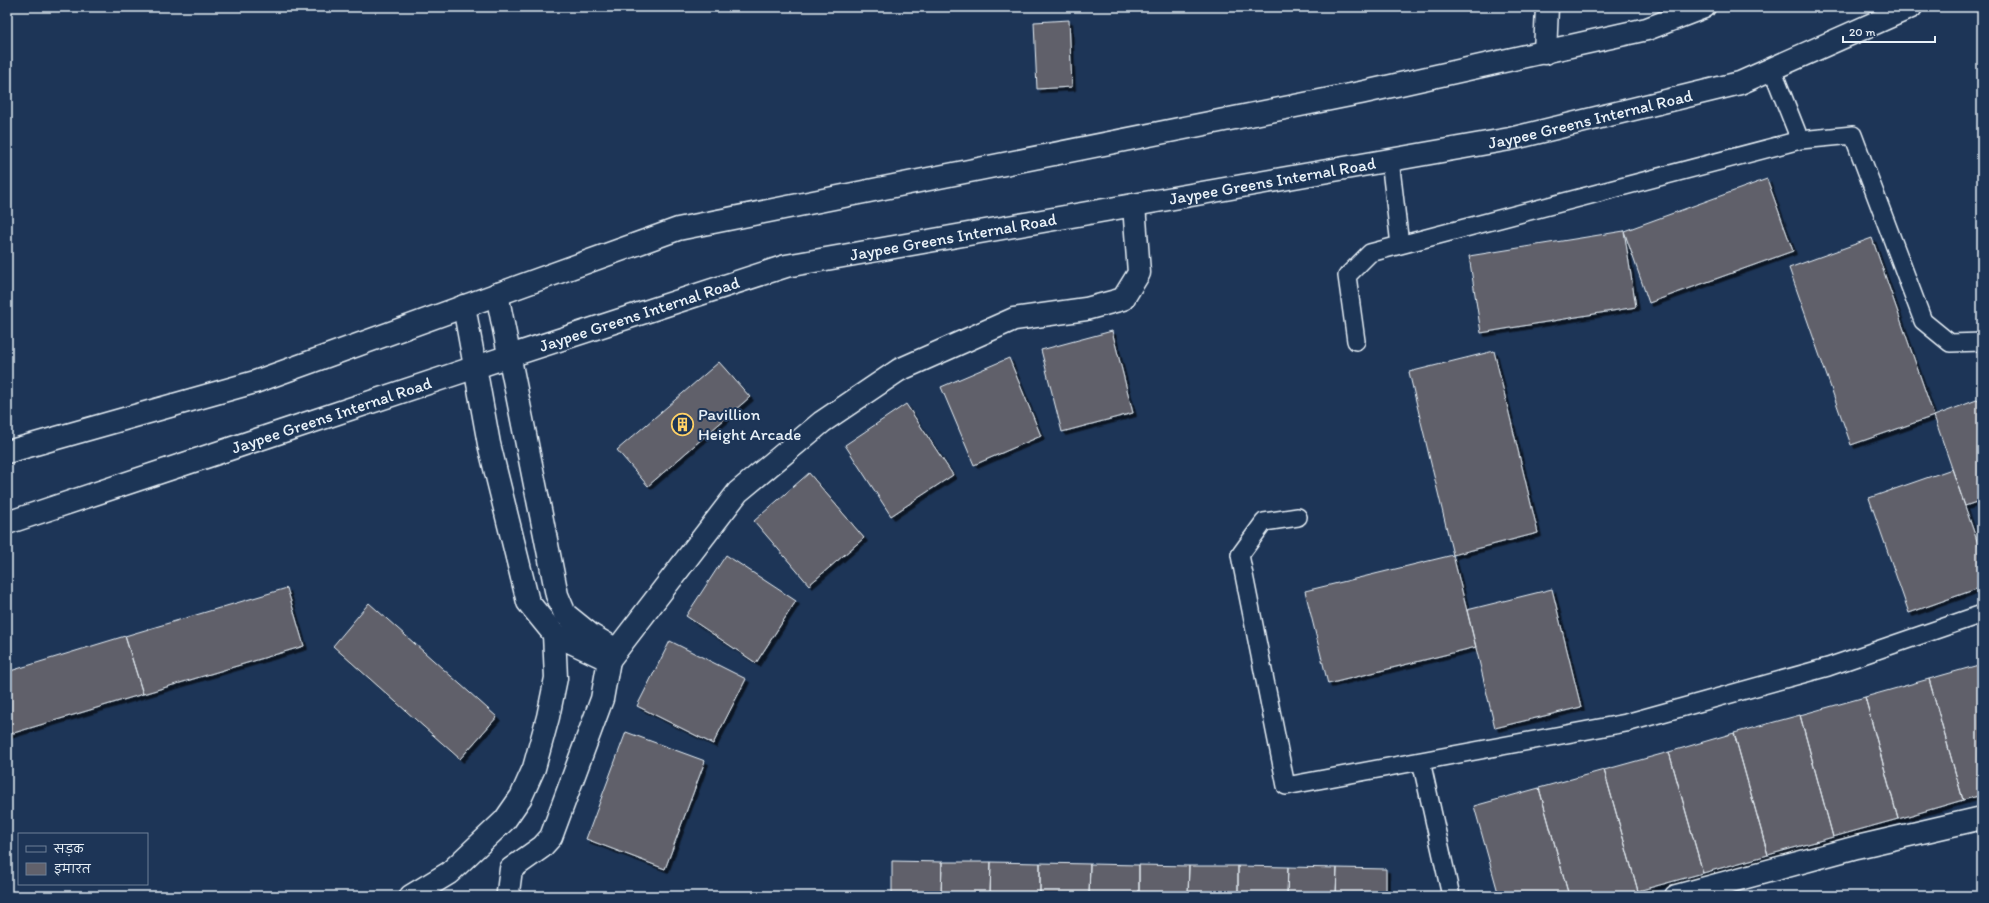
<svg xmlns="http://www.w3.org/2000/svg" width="1989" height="903" viewBox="0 0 1989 903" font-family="Itim,'Playpen Sans Deva',sans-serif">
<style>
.building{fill:#61616b;stroke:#e8f1f8;filter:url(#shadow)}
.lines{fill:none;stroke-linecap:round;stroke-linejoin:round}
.service-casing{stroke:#e8f1f8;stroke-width:20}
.minor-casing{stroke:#e8f1f8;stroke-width:25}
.service{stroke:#1d3557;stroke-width:17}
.minor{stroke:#1d3557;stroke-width:22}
.labels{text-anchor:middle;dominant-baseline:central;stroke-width:4;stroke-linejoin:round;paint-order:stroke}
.street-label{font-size:17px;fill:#e8f1f8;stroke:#1d3557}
.poi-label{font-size:17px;fill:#e8f1f8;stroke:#1d3557;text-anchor:start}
</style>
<defs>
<filter id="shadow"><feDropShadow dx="3.5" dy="3.5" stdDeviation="0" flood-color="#0009"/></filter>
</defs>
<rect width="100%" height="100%" fill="#1d3557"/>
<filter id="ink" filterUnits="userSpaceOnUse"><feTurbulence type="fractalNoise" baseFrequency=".025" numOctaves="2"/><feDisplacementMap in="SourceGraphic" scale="8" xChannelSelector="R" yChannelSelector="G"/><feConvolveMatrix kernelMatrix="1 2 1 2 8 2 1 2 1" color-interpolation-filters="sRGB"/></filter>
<g filter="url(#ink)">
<!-- building -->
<path class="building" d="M1069,20L1072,87L1037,89L1034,22Z
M1767,179L1793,251L1649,303L1624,231Z
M1624,231L1636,307L1481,333L1469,256Z
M1872,238L1934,416L1851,445L1789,268Z
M1112,331L1133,413L1062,432L1041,350Z
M1494,351L1538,533L1453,555L1409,372Z
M1009,358L1041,436L974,465L941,387Z
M719,362L750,397L648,486L617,450Z
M1982,398V500L1965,506L1934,416Z
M906,404L953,475L891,516L845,445Z
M1952,469L1982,555V587L1909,613L1869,498Z
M809,473L864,538L809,585L754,521Z
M726,555L796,601L756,663L686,616Z
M1453,555L1476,647L1328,684L1305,591Z
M287,588L304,646L143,694L125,636Z
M1552,589L1581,707L1495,728L1467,610Z
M369,603L497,717L460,759L333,646Z
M125,636L143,694L7,735V672Z
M670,641L746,679L713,744L637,706Z
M1982,664V795L1963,800L1929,679Z
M1929,679L1963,800L1898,819L1865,697Z
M1865,697L1898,819L1833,837L1800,715Z
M1800,715L1833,837L1768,855L1734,733Z
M626,732L705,761L665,869L586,839Z
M1734,733L1768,855L1703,873L1669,752Z
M1669,752L1703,873L1638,891L1604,770Z
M1604,770L1638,891L1621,896H1569L1539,788Z
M1539,788L1569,896H1499L1474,806Z
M892,861L942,862L941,896H892Z
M942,862H991L990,896H941Z
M991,862L1040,863V896H990Z
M1040,863L1090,864L1089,896H1040Z
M1090,864L1139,865V896H1089Z
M1139,865L1189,866L1188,896H1139Z
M1189,866H1238V896H1188Z
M1238,866L1288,867L1287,896H1238Z
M1288,867L1337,868L1336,896H1287Z
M1337,868L1386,869V896H1336Z"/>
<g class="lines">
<defs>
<path id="service" d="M1772,69L1800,140
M1390,160L1400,245L1800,140L1853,135L1923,321L1950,343L1982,342
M1356,341L1347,276L1370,253L1400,245
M1298,517L1264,522L1240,555L1286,786L1626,723L1828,667L1982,614
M1421,761L1451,896"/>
<g id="minor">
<path d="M1545,53L1547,7"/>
<path d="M497,294L557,595L565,614L591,635L615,649"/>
<path d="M464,306L489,444L528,602L554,634L609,660L602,699L551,837L542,847L511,869L508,892L510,896"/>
<path d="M7,452L255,382L678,229L1360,93L1647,29L1704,7"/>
<path id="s1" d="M7,523L476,367L786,266L1510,139L1740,83L1911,7"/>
<path d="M609,660L738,492L822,422L899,370L1014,319L1086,309L1123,299L1139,273L1134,205"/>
<path d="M411,896L449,873L505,820L521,797L534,768L548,717L556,678L554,634"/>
<path d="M1676,896L1857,847L1982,818"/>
</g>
</defs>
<!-- service casing -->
<use href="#service" class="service-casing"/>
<!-- minor casing -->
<use href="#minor" class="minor-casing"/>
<!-- service -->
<use href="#service" class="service"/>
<!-- minor -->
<use href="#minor" class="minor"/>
</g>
</g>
<!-- icons -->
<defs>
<symbol id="building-ring" viewBox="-11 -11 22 22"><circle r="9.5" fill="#1d3557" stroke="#ffd166" stroke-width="1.5"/><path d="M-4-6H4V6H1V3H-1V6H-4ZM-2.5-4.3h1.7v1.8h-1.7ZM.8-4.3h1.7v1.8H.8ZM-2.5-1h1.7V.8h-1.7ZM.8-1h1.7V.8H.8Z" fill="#ffd166"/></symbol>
</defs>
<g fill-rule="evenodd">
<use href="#building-ring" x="670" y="412" width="25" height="25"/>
</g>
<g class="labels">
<!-- street labels -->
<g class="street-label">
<text stroke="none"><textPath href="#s1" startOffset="1638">Jaypee Greens Internal Road</textPath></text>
<text stroke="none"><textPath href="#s1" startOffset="1314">Jaypee Greens Internal Road</textPath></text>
<text stroke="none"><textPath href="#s1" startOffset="990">Jaypee Greens Internal Road</textPath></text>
<text stroke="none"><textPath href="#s1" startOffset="666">Jaypee Greens Internal Road</textPath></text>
<text stroke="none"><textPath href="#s1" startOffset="342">Jaypee Greens Internal Road</textPath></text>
</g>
<!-- poi labels -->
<g class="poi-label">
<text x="698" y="414">Pavillion<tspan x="698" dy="20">Height Arcade</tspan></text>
</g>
</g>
<!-- margin -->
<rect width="1989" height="903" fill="none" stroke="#1d3557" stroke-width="24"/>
<rect x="12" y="12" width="1965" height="879" fill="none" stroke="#e8f1f8" stroke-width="1.5" filter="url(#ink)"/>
<!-- legend -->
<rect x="18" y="833" width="130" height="52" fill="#1d3557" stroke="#6e8097"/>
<rect x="26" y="846" width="20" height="6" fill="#1d3557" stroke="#6e8097"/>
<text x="54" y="853" font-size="12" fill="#e8f1f8">सड़क</text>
<rect x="26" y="863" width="20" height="12" fill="#61616b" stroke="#6e8097"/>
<text x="54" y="873" font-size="12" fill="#e8f1f8">इमारत</text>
<!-- scale -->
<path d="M1843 36v6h92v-6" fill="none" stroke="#e8f1f8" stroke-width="2"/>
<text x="1849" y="36" font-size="12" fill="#e8f1f8" stroke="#1d3557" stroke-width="3" paint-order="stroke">20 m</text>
</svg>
